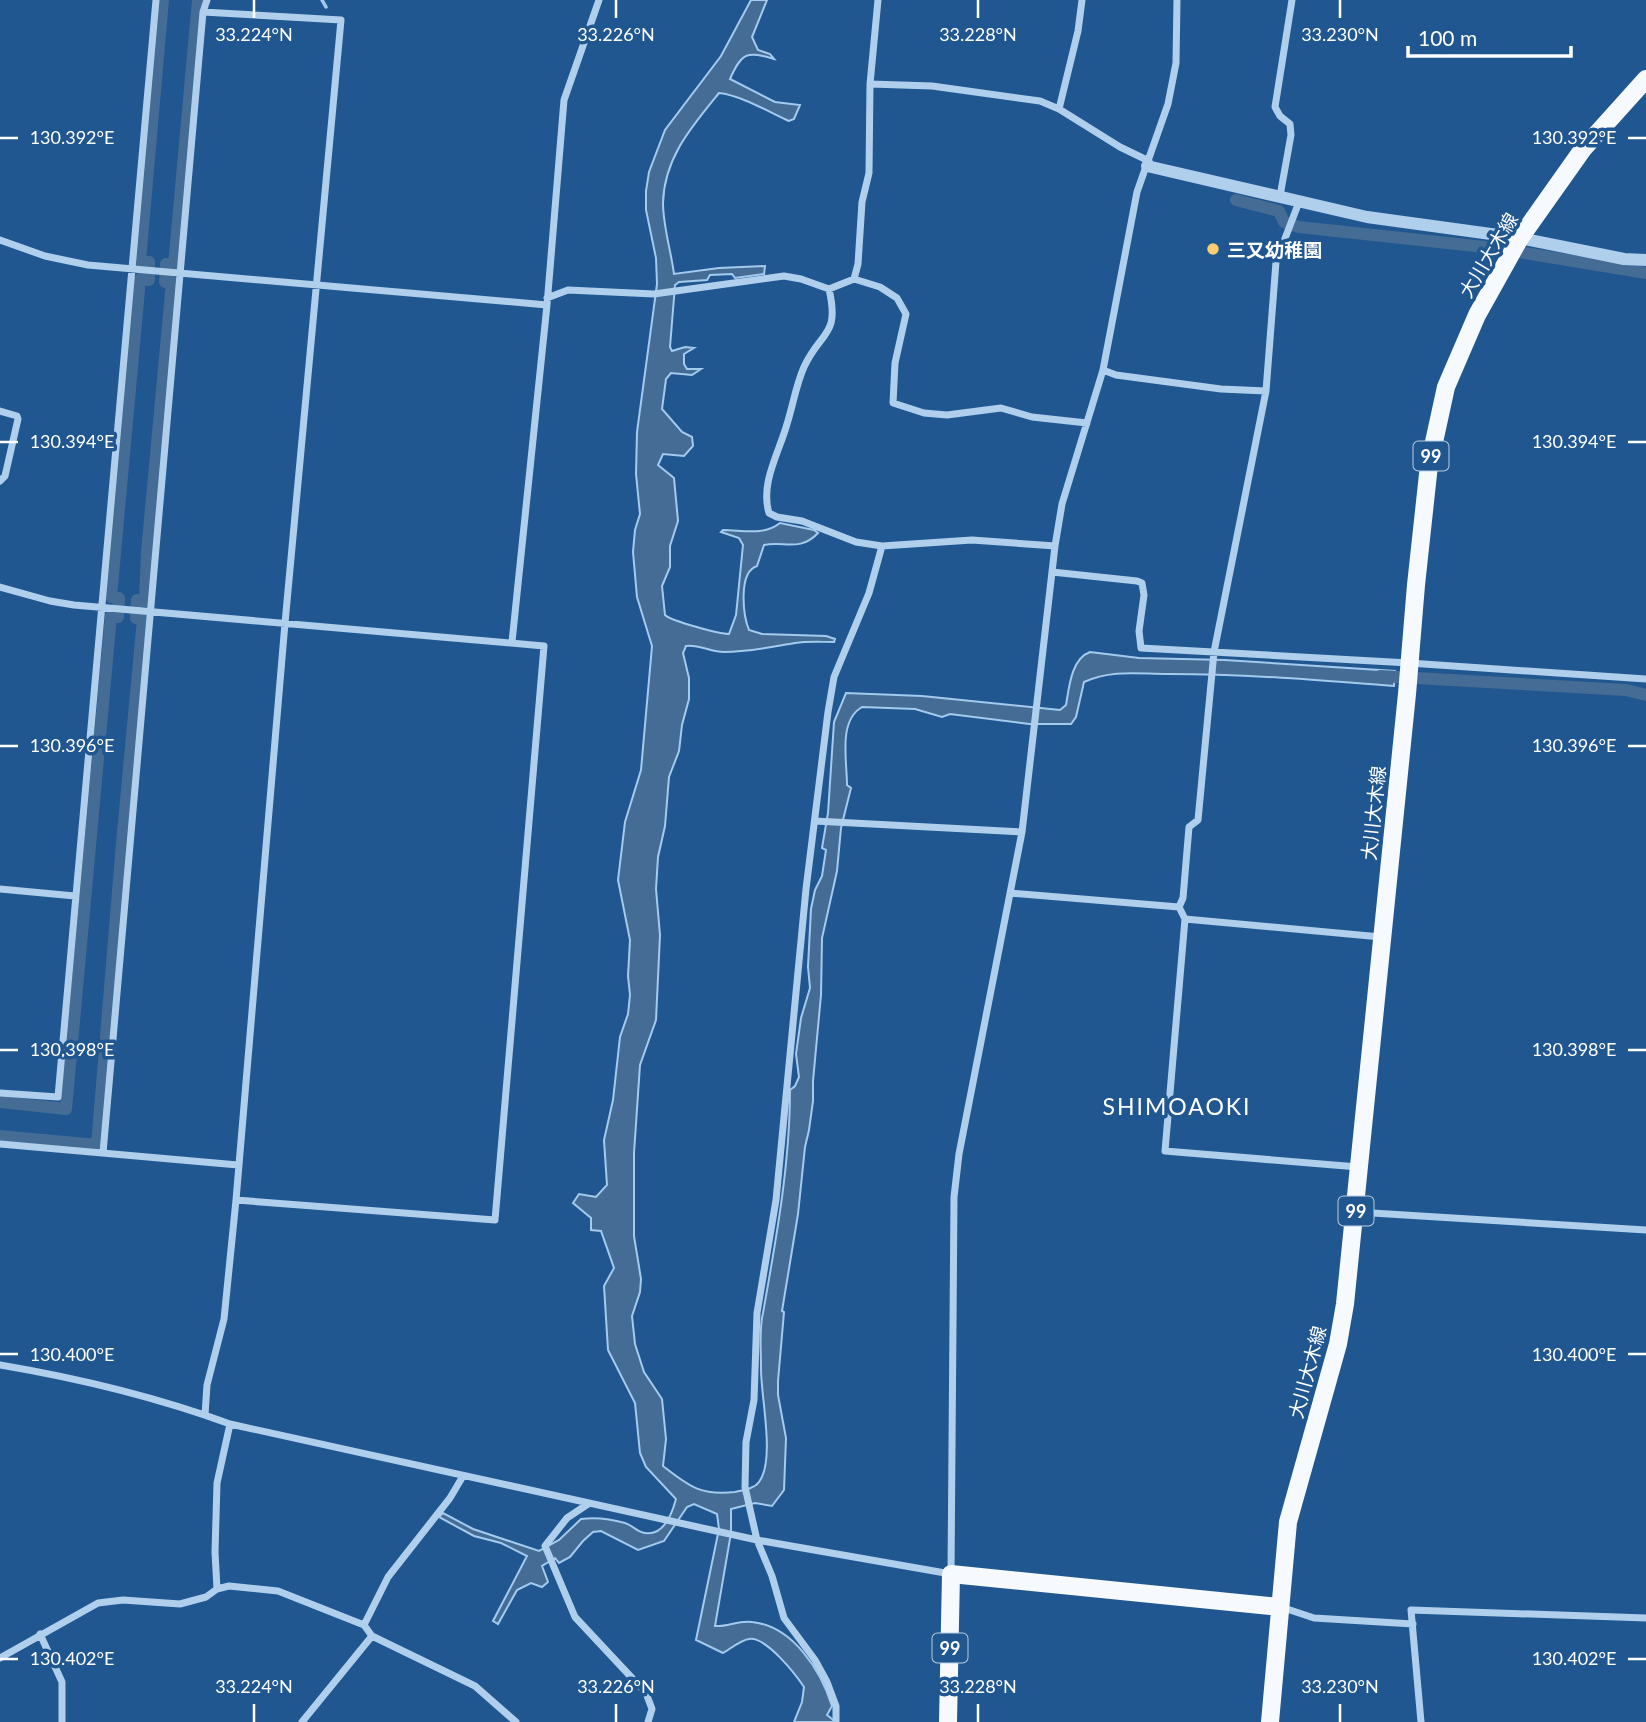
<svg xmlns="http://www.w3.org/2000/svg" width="1646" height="1722" viewBox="0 0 1646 1722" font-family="Lato,'Noto Sans JP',sans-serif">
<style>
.water{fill:#446c94;stroke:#a4caee;stroke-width:2}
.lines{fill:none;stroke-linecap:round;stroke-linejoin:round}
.stream{stroke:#a4caee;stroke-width:3.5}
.canal{stroke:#446c94;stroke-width:12}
.minor{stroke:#b0cfed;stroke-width:7}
.tertiary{stroke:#b0cfed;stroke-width:12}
.primary{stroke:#f6faff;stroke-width:18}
.ticks{fill:none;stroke:#fff;stroke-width:2.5}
.poi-dot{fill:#fbcc70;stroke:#205791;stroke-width:2.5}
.labels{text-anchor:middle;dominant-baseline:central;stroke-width:7;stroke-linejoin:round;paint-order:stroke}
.shield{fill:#205791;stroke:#bccdde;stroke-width:2}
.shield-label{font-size:18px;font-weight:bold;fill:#fff}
.poi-label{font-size:19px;font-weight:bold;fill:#fff;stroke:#205791;text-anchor:start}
.street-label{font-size:19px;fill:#fff;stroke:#205791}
.quarter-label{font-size:23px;letter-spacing:2px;fill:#fff;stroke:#205791}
.ticks-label{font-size:18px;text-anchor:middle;fill:#fff;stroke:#205791;stroke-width:7;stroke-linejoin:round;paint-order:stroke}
</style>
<rect width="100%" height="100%" fill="#205791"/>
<!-- water -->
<path class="water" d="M751,0H767L752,37L758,50L770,54L774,59C747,51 742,52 730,79L775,102L800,105L794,119L789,121C769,112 740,95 719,93C692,126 664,158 663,203C663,226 671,251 674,274L719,268L765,266L764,274L735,278L732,274L710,275L707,280L679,282L675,285L670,347L672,351L685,347L694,348L684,354V364L687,369H701L692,375L671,373L666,379L662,409L682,432L692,437L693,446L684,456L663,454L658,465L674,478L678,521L670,546V567L662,586L665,615C671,621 720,634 729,634L736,615L743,545L739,538L721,532L723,530C742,530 764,536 780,523L814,530L818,533C800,552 785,541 764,545L757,566C738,572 743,615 749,630L762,634L826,636L835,639L834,642C821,642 808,641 795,643C771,647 748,652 724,652C711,652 698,644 686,646L683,653L689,678V699L682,725L679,751L669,777L665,826L658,857L656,889L660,935L656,1020L640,1065L634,1153V1236L641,1279L640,1292L632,1316L635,1344L644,1372L662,1399L666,1439L663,1466C689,1486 700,1496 735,1492C743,1490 754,1489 759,1482C776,1459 760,1394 761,1366C761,1349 759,1329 763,1313C776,1240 790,1164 790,1090L795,1086L799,1077L796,1054L801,1018L810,988L808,967L811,909L815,890L822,876L826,850L822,848L828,813L834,722L846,693L922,696L1060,710L1066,705C1069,688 1071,659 1090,652L1139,658L1225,660L1395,671L1394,686C1319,680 1244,674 1168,674C1139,674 1112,669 1084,682L1076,717L1071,724H1029L950,714L942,717L915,709L862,707C838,721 847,760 847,785L851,788L841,828L837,871L822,938L821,995L813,1081V1101L809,1130L805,1147L798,1214L782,1311L784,1312L778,1381V1395L786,1438L784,1490L772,1506L755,1503L731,1509V1533L715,1626C727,1627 739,1620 752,1622C793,1626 821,1671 832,1706L827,1715L836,1722H794L802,1702L804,1687C796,1675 766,1636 749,1639C741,1640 730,1649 723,1653L696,1640L719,1529L717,1514L694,1504L687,1507L664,1541L638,1550L601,1531L593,1532L583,1541L570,1557L559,1563L555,1558L542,1566L548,1582L542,1587L531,1583L517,1590L498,1624L493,1621L527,1556L501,1543L474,1536L439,1517L443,1513L473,1529L539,1551L559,1540L581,1519C596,1517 611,1519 625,1523C632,1525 637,1532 645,1533C664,1536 672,1514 676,1499L646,1467L640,1453L635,1403L608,1350L604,1286L614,1268L601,1231L591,1230V1218L573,1203L579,1194L596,1197L607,1185L604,1140L613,1100L620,1037L628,1014L630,995L628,976L630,940L618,880L625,822L641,770L652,646L637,597L633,552L635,530L640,514L636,474L637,432L657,284L656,258L646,210V191L649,172L665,130L721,56Z"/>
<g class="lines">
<!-- stream -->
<path class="stream" d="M322,0L326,7"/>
<!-- canal -->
<path class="canal" d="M1236,200L1279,211L1284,222L1299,227L1494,248L1646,273
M1380,676L1626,690L1646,695
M0,1102L66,1109L111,616L118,617L119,598L111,597L140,279L149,280V262L140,261L163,0
M0,1136L97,1145L122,843L143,619L136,618L137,600L145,601L147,552L172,282H165L166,264L174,265L198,0"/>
<!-- minor -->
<path class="minor" d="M203,12L341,20L285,623L236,1200L224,1319L207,1385L205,1415
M870,84L932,86L1040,101L1059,109L1120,147L1149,161
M1059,109L1078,31L1082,0
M1280,196L1291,135L1290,124L1280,116L1275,107L1292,0
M0,240L45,256L88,265L547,305
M854,279L858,264L862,202L869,173L870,84L878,0
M829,289C840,337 821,330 804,367C796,385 793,405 787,424C779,453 760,483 769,513L777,517L802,521L856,542L882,546L972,540L1055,546
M547,298L568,290L654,294L784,276L801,279L829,289L854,279L880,287L897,298L906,314L895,363L893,403L924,413L947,415L1001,408L1032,417L1087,423
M1103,370L1116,375L1221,389L1266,391
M0,411L17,416L18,419L5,476L0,481
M1052,572L1137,581L1142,583L1144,595L1139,631L1141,648L1409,663L1646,679
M0,587L50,601L74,605L544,646L495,1220L236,1200
M512,642L547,305L564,100L599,0
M815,821L1022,832
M0,889L75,896
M1010,893L1179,907
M1179,907L1183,898L1189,827L1198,820L1214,652L1266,391L1276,262L1299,202
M1179,907L1185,919L1165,1151L1358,1167
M1185,919L1381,937
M0,1093L58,1097L156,0
M0,1144L238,1165
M103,1153L203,12L207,0
M1356,1212L1646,1230
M0,1365C77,1378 156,1397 230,1424L757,1540L951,1574L954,1197L959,1154L1022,832L1055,546L1062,504L1103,370L1137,192L1168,104L1176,63L1177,0
M588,1504L567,1518L545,1546L575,1617L646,1693L652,1709L648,1722
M217,1589L215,1552L217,1483L230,1424
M1281,1607L1314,1618L1413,1624
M364,1625L388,1577L450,1498L463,1476
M40,1634L62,1682V1722
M0,1658L98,1603L123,1600L180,1604L206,1597L217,1589L229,1586L278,1591L364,1625L372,1636L475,1686L516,1722
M302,1722L372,1636
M836,1722V1706L827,1682L815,1660L784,1618L772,1576L757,1540L745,1487L746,1442L754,1400L757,1313L776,1200L806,889L828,712L834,677L869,593L882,546
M1421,1722L1411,1610L1646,1618"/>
<!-- tertiary -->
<path class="tertiary" d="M1147,166L1367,217L1520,238L1624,259L1646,260"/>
<!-- primary -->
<path class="primary" d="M948,1722L951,1574L1280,1607
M1270,1722L1288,1522L1338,1344L1345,1304L1407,694L1416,585L1429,465L1446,387L1477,315L1520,238L1583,149L1646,79"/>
</g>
<!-- ticks -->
<path class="ticks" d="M254,0V18M616,0V18M978,0V18M1340,0V18M0,138H18M1628,138H1646M0,442H18M1628,442H1646M0,746H18M1628,746H1646M0,1050H18M1628,1050H1646M0,1354H18M1628,1354H1646M0,1659H18M1628,1659H1646M254,1704V1722M616,1704V1722M978,1704V1722M1340,1704V1722"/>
<!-- markers -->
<circle class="poi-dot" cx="1213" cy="249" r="7"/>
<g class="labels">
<!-- shield labels -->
<g class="shield">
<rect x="1413.5" y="441.5" width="35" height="29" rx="5"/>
<rect x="1338.5" y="1196.5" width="35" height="29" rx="5"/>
<rect x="932.5" y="1633.5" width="35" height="29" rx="5"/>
</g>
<g class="shield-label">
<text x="1431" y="456">99</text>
<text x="1356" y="1211">99</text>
<text x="950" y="1648">99</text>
</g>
<!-- poi labels -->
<g class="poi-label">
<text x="1227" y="249">三又幼稚園</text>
</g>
<!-- street labels -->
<g class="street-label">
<text transform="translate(1488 255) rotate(-59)">大川大木線</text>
<text transform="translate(1373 813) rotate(-84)">大川大木線</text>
<text transform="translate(1307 1372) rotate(-75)">大川大木線</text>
</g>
<!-- quarter labels -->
<g class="quarter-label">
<text x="1177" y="1106">SHIMOAOKI</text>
</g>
</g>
<g class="ticks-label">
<text x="254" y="41">33.224°N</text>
<text x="616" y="41">33.226°N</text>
<text x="978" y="41">33.228°N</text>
<text x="1340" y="41">33.230°N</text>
<text x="1574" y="144">130.392°E</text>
<text x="72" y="144">130.392°E</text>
<text x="1574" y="448">130.394°E</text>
<text x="72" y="448">130.394°E</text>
<text x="1574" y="752">130.396°E</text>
<text x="72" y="752">130.396°E</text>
<text x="1574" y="1056">130.398°E</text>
<text x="72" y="1056">130.398°E</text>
<text x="1574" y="1361">130.400°E</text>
<text x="72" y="1361">130.400°E</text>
<text x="1574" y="1665">130.402°E</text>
<text x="72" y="1665">130.402°E</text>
<text x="254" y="1693">33.224°N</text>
<text x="616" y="1693">33.226°N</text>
<text x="978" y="1693">33.228°N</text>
<text x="1340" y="1693">33.230°N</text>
</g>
<!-- scale -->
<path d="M1408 46v10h163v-10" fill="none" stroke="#ffffff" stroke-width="3.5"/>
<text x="1418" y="46" font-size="21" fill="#ffffff" stroke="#205791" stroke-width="5" paint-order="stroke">100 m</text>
</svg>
